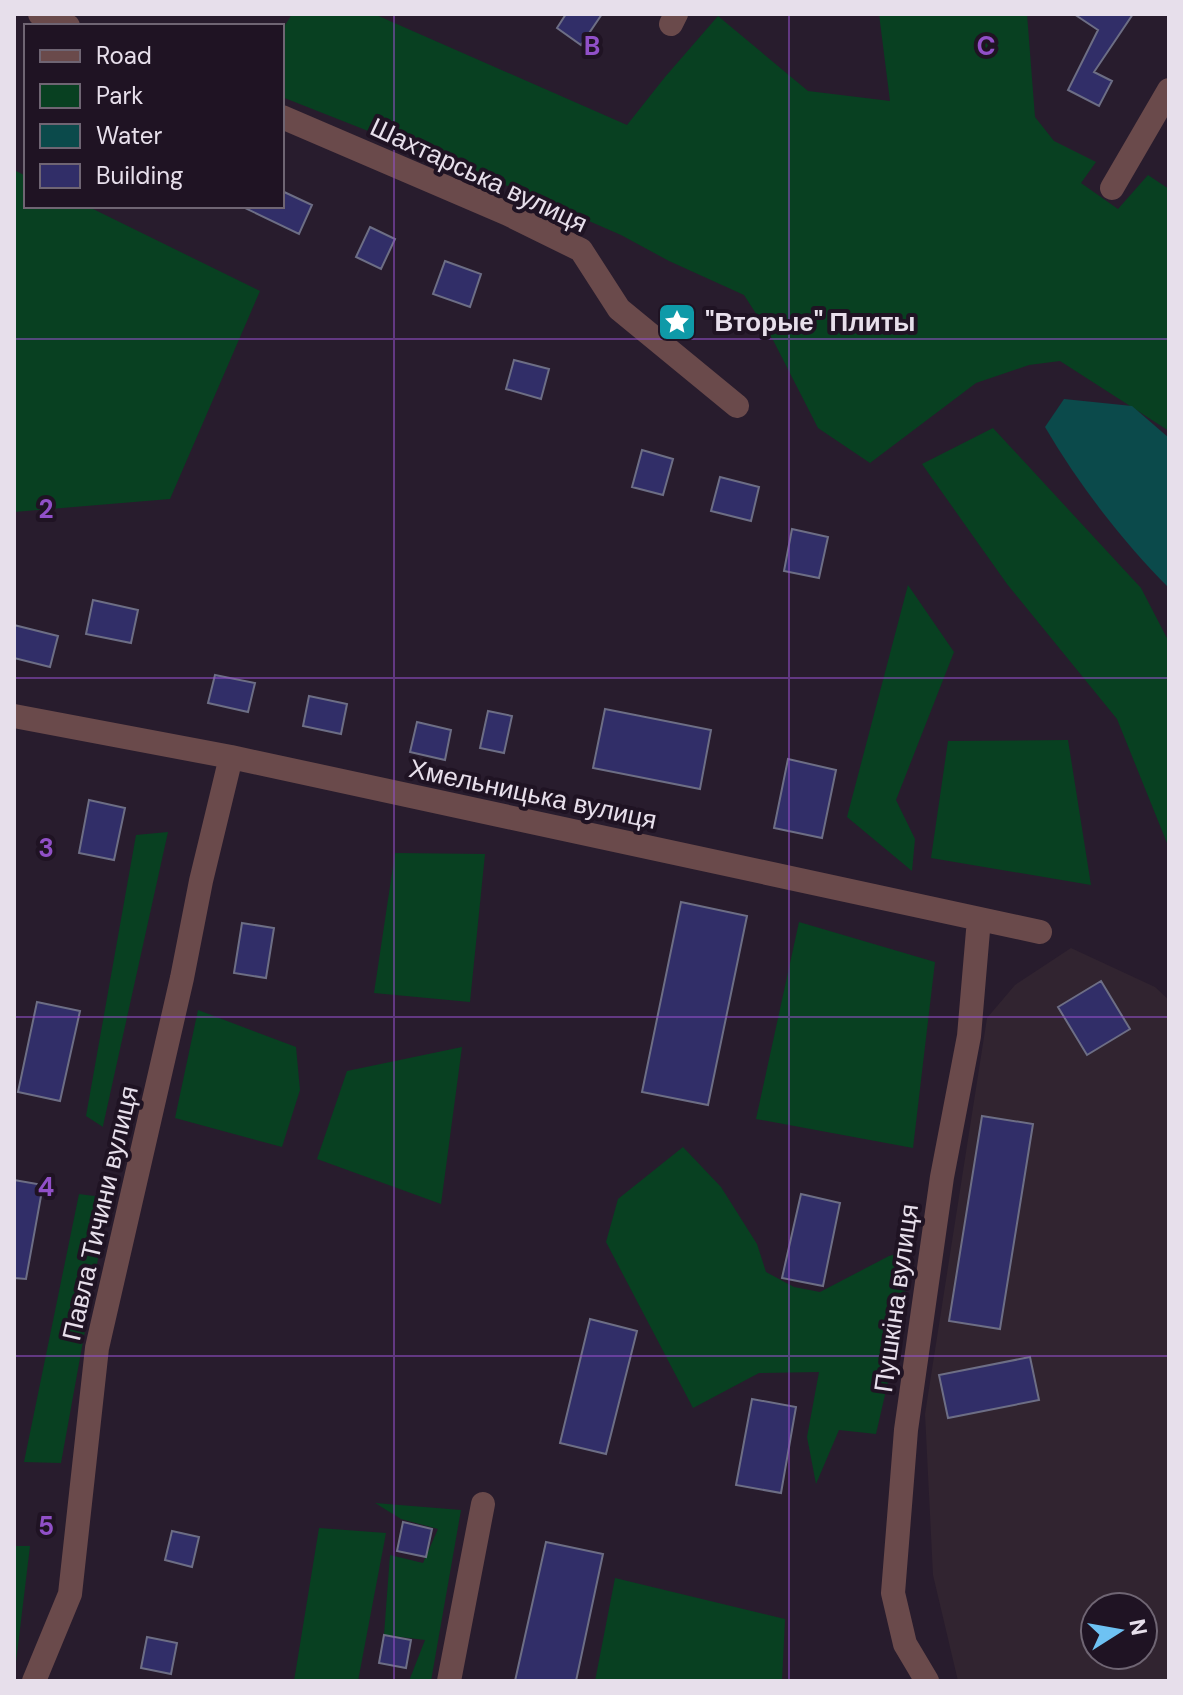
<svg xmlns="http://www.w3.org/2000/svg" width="1183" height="1695" viewBox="0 0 1183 1695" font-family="'DM Sans',sans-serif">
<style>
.industrial{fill:#312430;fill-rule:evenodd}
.green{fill:#084021}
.water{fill:#0b4a4b}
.building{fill:#312e68;stroke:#6d6e85;stroke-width:2}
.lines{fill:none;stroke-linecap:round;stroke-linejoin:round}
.minor{stroke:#6a4a4b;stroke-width:24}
.grid{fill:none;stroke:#9150c8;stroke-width:2;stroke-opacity:0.55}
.labels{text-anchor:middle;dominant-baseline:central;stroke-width:8;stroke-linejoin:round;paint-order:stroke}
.street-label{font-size:26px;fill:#e7dfeb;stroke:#1f1323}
.poi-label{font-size:26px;font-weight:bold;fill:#e7dfeb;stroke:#1f1323;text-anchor:start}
.grid-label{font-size:26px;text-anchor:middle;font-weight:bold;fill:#9150c8;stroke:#1f1323;stroke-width:8;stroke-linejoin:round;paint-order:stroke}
</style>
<rect width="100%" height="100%" fill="#281c2d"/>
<!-- industrial -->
<path class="industrial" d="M1071,948L1155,987L1169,1000V1681H958L933,1575L925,1414L987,1018L1015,985ZM1095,1607H1143V1655H1095Z"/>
<!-- green -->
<path class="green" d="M292,14H374L627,125L665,77L718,16L808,91L890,101L879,14H1027L1035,117L1054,141L1096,162L1081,183L1118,209L1148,175L1169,189V431L1060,361L1029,365L976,383L870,463L818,428L773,340L744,295L669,261L621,235L520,191L282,97V30Z
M14,170L26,176V206H87L260,291L170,499L14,512Z
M993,428L1141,588L1169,642V848L1117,719L1007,584L922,464Z
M908,585L954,652L896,800L915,839L912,871L847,817Z
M1068,740L1091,885L931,858L948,741Z
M168,832L103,1126V1127L86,1116L136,835Z
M395,853L485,854L470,1002L374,993Z
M799,922L935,962L913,1148L756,1119Z
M198,1010L296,1047L300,1090L282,1147L175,1118Z
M462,1047L441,1204L317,1159L347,1071Z
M683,1147L721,1187L757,1244L766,1272L794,1287L820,1292L889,1256L911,1250L901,1325L876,1434L839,1430L816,1484L807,1437L819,1372L759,1373L693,1408L606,1242L618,1199Z
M79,1194L109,1198L61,1463L24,1462Z
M375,1503L461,1510L431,1681H409L425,1640L384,1635L390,1555L423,1563L438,1529L401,1519Z
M319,1528L386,1533L358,1681H294Z
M14,1546H30L14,1679Z
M615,1578L785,1619L782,1681H595Z"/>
<!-- water -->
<path class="water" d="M1064,399L1132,406L1169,438V588C1122,541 1079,485 1045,427Z"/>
<!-- building -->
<path class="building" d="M566,14H602L581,45L557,28Z
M1074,14H1133L1094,72L1112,81L1099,106L1068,90L1098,30Z
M282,191L312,205L299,234L241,206H282Z
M370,227L395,239L381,269L356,257Z
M445,261L481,274L470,307L433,294Z
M514,360L549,369L541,399L506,389Z
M642,450L673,459L663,495L632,487Z
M720,477L759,487L751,521L711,511Z
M792,529L828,537L819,578L784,571Z
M93,600L138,610L131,643L86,634Z
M14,625L58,636L50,667L14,658Z
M215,675L255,683L248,712L208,703Z
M309,696L347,704L341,734L303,726Z
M605,709L711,730L700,789L593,768Z
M488,711L512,716L504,753L480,748Z
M417,722L451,730L445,760L410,752Z
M788,759L836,770L822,838L774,828Z
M89,800L125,808L114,860L79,853Z
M681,902L747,916L708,1105L642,1092Z
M242,923L274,928L266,978L234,973Z
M1101,981L1130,1029L1087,1055L1058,1007Z
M37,1002L80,1011L60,1101L18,1092Z
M982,1116L1033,1124L1000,1329L949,1321Z
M14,1180L43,1185L26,1279L14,1278Z
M801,1194L840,1203L823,1286L782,1278Z
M590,1319L637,1331L606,1454L560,1443Z
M1030,1357L1039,1400L948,1418L939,1375Z
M752,1399L796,1407L781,1493L736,1485Z
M403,1522L432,1529L426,1557L397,1551Z
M172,1531L199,1537L192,1567L165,1560Z
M546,1542L603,1554L576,1681H515Z
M384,1635L411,1640L406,1668L379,1663Z
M147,1637L177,1643L171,1674L141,1668Z"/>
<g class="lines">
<!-- minor -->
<path class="minor" d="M40,14L68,26
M671,24L676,14
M282,117L508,214L581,250L619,309L737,406
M1112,188L1169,90
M14,716L231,757L1040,932
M34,1681L70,1594L97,1348L182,978L201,881L231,757
M449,1681L483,1504
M927,1681L905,1644L893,1593L906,1430L942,1177L969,1036L979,919"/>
</g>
<!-- grid -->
<path class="grid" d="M394,14V1681M789,14V1681M14,339H1169M14,678H1169M14,1017H1169M14,1356H1169"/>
<!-- icons -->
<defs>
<symbol id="sight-square" viewBox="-11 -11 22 22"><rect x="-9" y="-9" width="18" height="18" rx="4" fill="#0f9aa8" stroke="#1f1323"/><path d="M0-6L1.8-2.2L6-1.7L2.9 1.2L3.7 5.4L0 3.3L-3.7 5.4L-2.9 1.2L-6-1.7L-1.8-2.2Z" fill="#fff"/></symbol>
</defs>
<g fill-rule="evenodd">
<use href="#sight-square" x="655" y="300" width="44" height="44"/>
</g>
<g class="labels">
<!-- street labels -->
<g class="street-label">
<text transform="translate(479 175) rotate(25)">Шахтарська вулиця</text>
<text transform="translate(533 794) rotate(12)">Хмельницька вулиця</text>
<text transform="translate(100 1213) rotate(-77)">Павла Тичини вулиця</text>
<text transform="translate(896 1298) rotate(-82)">Пушкіна вулиця</text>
</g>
<!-- poi labels -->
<g class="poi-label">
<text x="705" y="322">"Вторые" Плиты</text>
</g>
</g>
<g class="grid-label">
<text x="592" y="55">B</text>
<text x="986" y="55">C</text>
<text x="46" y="518">2</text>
<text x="46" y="857">3</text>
<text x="46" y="1196">4</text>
<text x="46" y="1535">5</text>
</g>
<!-- border -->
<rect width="1183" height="1695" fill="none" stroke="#e7dfeb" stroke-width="32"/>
<!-- legend -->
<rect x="24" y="24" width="260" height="184" fill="#1f1323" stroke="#6f6573" stroke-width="2"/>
<rect x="40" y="50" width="40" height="12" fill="#6a4a4b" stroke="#6f6573" stroke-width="2"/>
<text x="96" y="64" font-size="24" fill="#e7dfeb">Road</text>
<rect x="40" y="84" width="40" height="24" fill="#084021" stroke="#6f6573" stroke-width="2"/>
<text x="96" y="104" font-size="24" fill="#e7dfeb">Park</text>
<rect x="40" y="124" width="40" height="24" fill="#0b4a4b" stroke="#6f6573" stroke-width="2"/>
<text x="96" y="144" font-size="24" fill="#e7dfeb">Water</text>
<rect x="40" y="164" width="40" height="24" fill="#312e68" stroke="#6f6573" stroke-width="2"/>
<text x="96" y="184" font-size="24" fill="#e7dfeb">Building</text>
<!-- north arrow -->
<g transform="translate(1119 1631) rotate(79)"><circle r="38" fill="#1f1323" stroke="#6f6573" stroke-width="2"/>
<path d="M0-6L14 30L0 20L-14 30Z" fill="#6ec2f3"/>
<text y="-12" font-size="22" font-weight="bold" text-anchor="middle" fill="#e7dfeb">N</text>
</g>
</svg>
